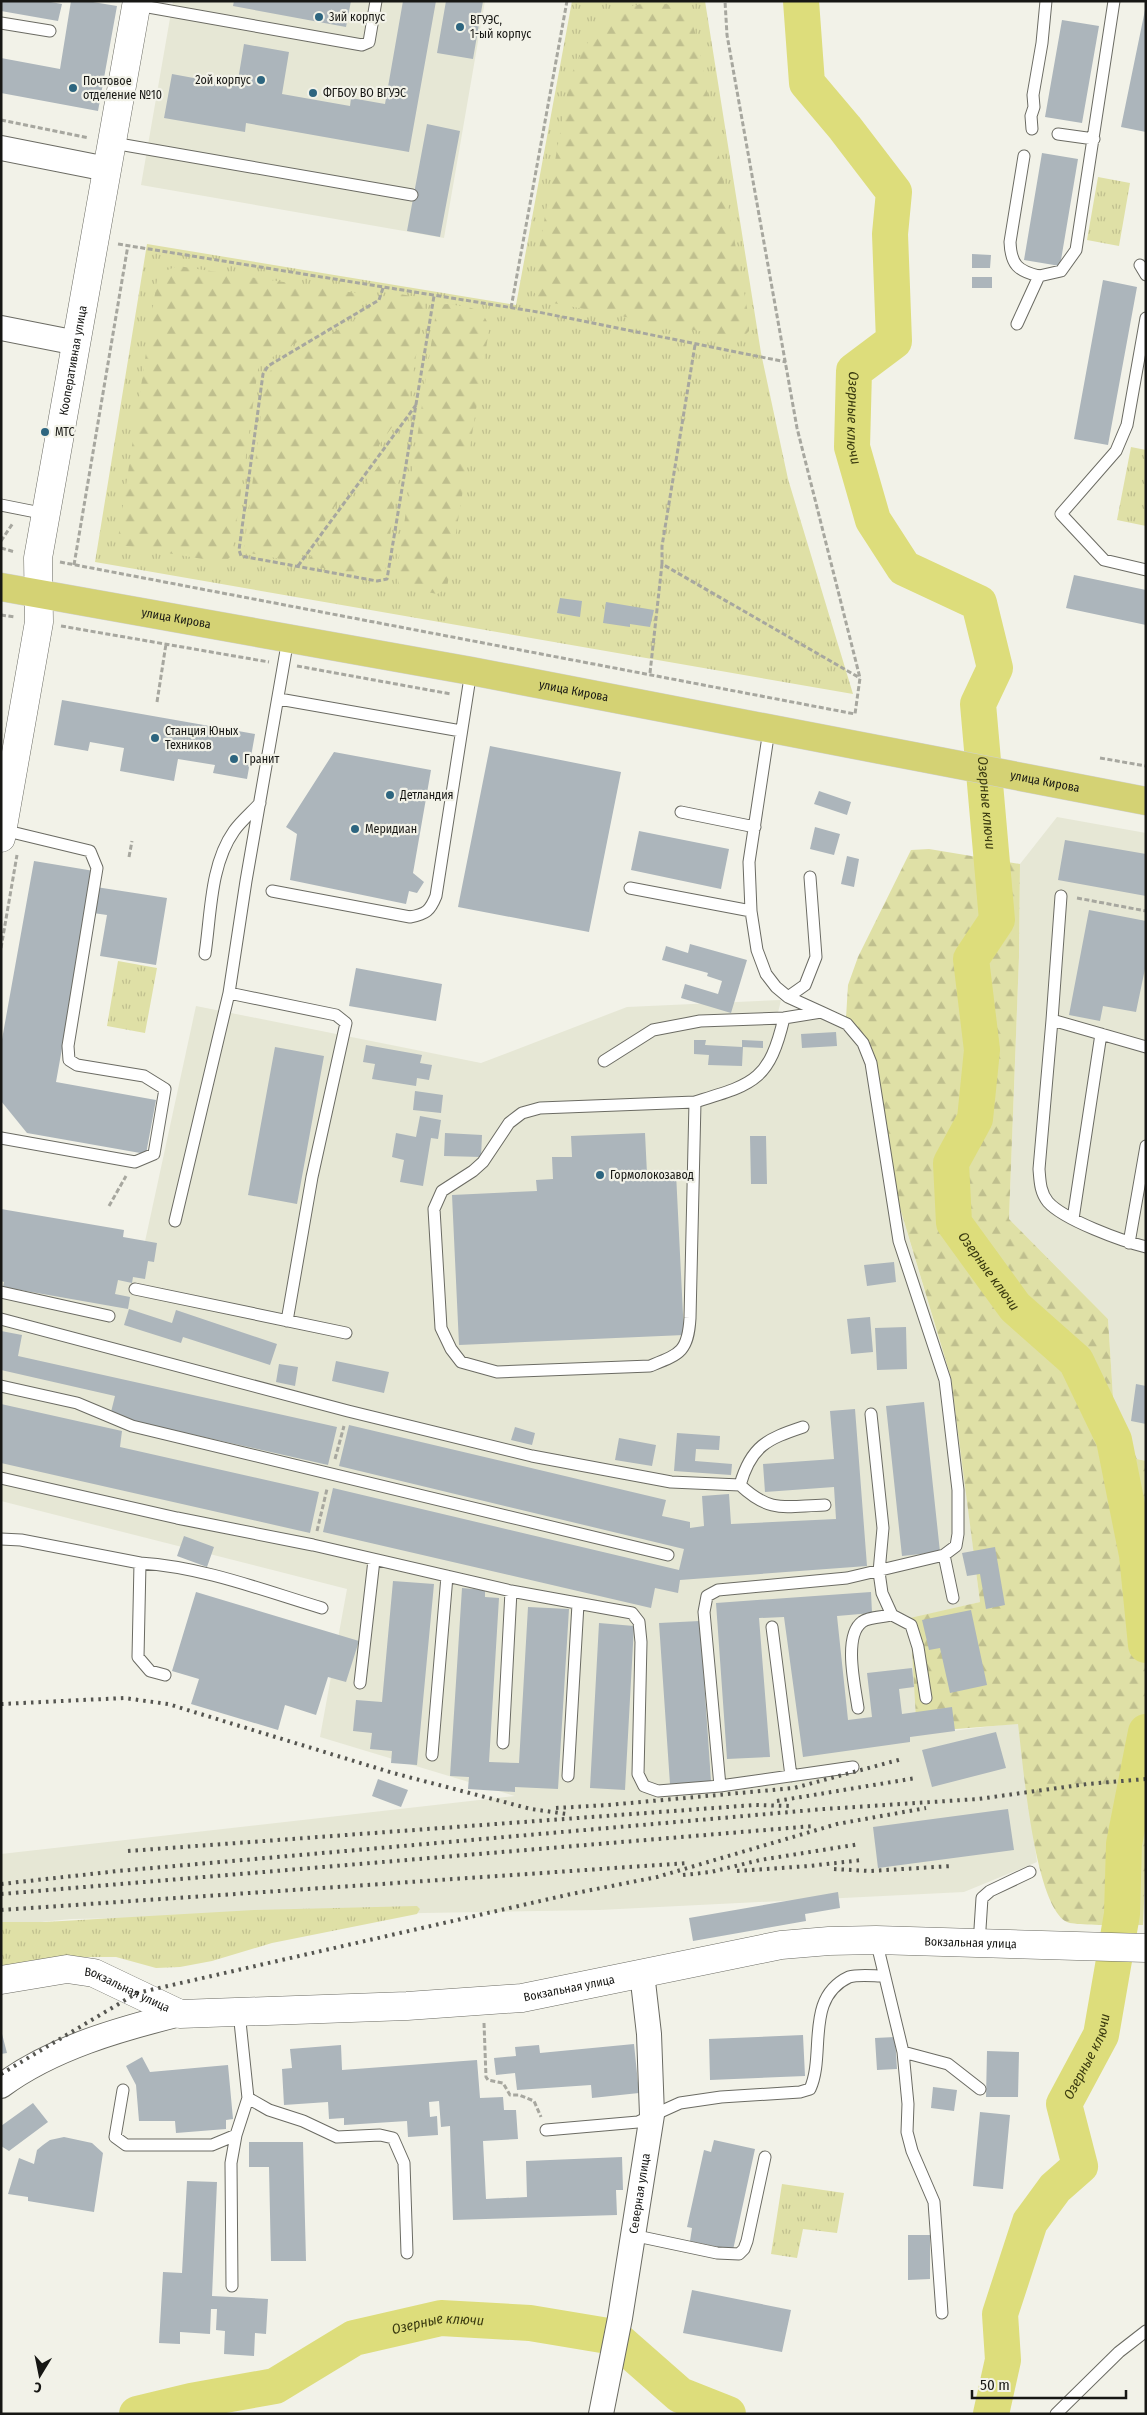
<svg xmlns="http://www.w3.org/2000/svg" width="1147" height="2415" viewBox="0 0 1147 2415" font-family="'Fira Sans Condensed',sans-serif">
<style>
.built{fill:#e6e7d5}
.grass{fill:url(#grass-tufts)}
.forest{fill:url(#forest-firs)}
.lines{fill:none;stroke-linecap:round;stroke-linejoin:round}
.river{stroke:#dddd7b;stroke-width:36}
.building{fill:#acb5bb}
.service-casing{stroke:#6b6b63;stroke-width:13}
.minor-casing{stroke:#6b6b63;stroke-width:26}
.secondary-casing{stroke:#6b6b63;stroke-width:29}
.primary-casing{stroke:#d1d1d0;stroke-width:29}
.path{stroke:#a7a79f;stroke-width:3;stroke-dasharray:5 2.5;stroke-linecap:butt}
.service{stroke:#fff;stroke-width:11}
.minor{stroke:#fff;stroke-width:24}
.secondary{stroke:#fff;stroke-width:28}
.primary{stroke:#d4d274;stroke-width:28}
.rail{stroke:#555550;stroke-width:4;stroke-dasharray:2.5 5;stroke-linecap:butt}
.poi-dot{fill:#2d657f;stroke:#f2f2e8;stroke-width:2}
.labels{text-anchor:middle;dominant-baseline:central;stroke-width:4.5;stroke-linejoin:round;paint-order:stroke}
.poi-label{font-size:12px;fill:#171714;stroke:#f2f2e8;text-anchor:start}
.street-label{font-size:12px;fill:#171714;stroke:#f2f2e8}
.water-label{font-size:14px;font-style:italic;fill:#3a3a10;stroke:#f2f2e8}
</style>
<defs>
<pattern id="grass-tufts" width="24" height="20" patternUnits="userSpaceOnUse" patternTransform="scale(1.25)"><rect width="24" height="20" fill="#dfe0a6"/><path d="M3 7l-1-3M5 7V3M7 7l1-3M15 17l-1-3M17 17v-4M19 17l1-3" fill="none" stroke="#bfbf8e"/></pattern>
<pattern id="forest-firs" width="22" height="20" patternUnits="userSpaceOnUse" patternTransform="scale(1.25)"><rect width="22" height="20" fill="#dfe0a6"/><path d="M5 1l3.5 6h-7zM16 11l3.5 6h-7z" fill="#bfbf8e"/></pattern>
</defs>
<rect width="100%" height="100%" fill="#f2f2e8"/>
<!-- built -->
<path class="built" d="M173,1H485L444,238L141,185Z
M1057,817L1146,833V1461L1137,1459L1114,1412L1108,1319L1009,1219L1019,957L1020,864Z
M781,1000L777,1017L846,1018L866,1039L894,1188L953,1386L980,1602L910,1619L918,1735L1019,1723L1037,1862L964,1892L599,1910L71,1919L1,1926V1854L515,1796L320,1737L347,1589L1,1501V1209L141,1260L196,1006L481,1063L627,1007Z"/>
<!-- grass -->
<path class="grass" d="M572,1H705L761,353L788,479L853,694L95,562L147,244L516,305Z
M1098,177L1130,183L1119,246L1087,240Z
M1131,447L1146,450V526L1117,520Z
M118,961L157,968L145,1033L107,1026Z
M417,1906L420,1909L417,1914L272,1943L212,1961L180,1967L156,1968L116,1957H83L1,1967V1922H45L254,1910Z
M782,2184L844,2193L837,2233L803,2229L797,2258L771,2254Z"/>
<!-- forest -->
<path class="forest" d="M654,2L683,7L690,16L698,42L749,319V331L743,337L735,338L553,303L539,299L534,292V277L570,78C581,52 594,26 620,10C629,5 644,4 654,2Z
M178,266L368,295V299L261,364L258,369L232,555L226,561L220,562L121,545L118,539L157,280L162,272Z
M388,292L423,298L425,301L408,405L297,559L291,561L245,552L244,548L266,378L270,371L377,306Z
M447,304C467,307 486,306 489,330L447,588L437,594L407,588L399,584L397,571L436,312L439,305Z
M392,448H397L402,455L384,576L377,578L307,565L309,559Z
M929,849L1020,864L1019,957L1009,1219L1108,1319L1114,1412L1137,1459L1146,1461V1855L1143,1925C1130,1925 1075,1926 1067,1922C1034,1906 1023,1762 1018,1724L956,1729L917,1735L910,1618L980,1602L951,1378L894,1188L877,1072L846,1018L848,985L858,957L911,850Z"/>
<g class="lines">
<!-- river -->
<g class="river">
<path id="s1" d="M801,1L807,83L845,128L894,192L890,234L894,341L854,371L852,447L873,520L904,568L979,603L995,668L978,704L997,920L971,959L982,1050L975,1119L951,1163L954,1223L1015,1307L1076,1361L1114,1440L1137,1555L1146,1645"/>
<path id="s2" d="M137,2414L191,2401L275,2386L354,2338L441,2318L530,2323L614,2337L680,2395L728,2414"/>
<path id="s3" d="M991,2414L1003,2360L1000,2314L1030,2222L1055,2188L1080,2166L1064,2104L1101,2035L1122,1914L1124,1844L1146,1732"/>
</g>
</g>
<!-- building -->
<path class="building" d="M1,1H45L62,4L58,21L1,11Z
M71,1H87L117,6L98,111L1,93V58L60,69Z
M234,1H351L346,27L233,6Z
M403,1H436L409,152L246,123L245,132L164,118L172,74L237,86L244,44L289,52L282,94L350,106L351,98L385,104Z
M446,1H483L473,59L437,53Z
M1145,10H1146V132L1121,127Z
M1062,20L1099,26L1082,123L1045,117Z
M427,124L460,131L440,237L407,231Z
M1042,153L1078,159L1060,266L1024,260Z
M972,254L991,255L990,268H972Z
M972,277H992V288H972Z
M1103,280L1137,287L1108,445L1074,439Z
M1074,575L1146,590V625L1066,608Z
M560,598L582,601L580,617L557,613Z
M606,602L654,610L650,627L630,624V627L603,623Z
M62,700L255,734L247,779L213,773L215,765L178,759L174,781L120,771L124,748L90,742L88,751L54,745Z
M490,746L621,772L589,932L458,907Z
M334,752L431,770L413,873L424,882L417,893L409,891L406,904L290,880L297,834L286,827Z
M819,791L851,802L847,815L814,804Z
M815,827L840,834L834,855L810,849Z
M639,831L729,849L721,889L631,870Z
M1065,840L1146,854V896L1058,880Z
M847,856L859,859L854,887L841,884Z
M34,861L94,871L56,1082L156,1100L146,1154L27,1133L1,1101V1045Z
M96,887L167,898L156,965L100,956L107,915L93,913Z
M1089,910L1146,921V964L1136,1012L1103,1006L1100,1021L1069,1015Z
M690,944L747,960L731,1013L681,998L685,984L718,994L722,981L707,976L708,973L662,960L666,946L688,953Z
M356,968L442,984L436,1021L349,1006Z
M836,1032L837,1046L802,1048L801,1034Z
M694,1040H706L705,1045L742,1047V1040L763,1041V1048L743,1047L742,1066L708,1065L709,1055L694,1054Z
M366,1045L422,1055L420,1063L432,1065L429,1080L417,1078L416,1086L372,1079L375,1064L363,1062Z
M275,1047L324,1056L297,1204L248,1195Z
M415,1091L443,1095L441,1113L413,1110Z
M420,1116L441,1120L438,1139L431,1138L423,1186L400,1182L404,1160L392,1157L396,1133L416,1137Z
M445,1133L482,1135L481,1157L444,1156Z
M645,1133L647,1174L676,1173L684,1335L459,1345L452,1195L537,1191L536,1180L553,1179L552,1157H572L571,1136Z
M750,1136H766L767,1184H751Z
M1,1209L124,1230L123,1237L157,1243L154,1262L148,1261L145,1279L133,1277L132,1283L118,1280L115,1294L130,1297L128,1309L3,1287L4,1282L1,1281Z
M894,1262L896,1282L867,1286L864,1265Z
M129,1309L172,1323L176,1310L277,1344L270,1365L183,1337L181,1343L124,1325Z
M870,1317L873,1352L851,1354L847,1319Z
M906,1327L907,1369L877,1370L875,1328Z
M1,1331L22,1335L18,1356L337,1427L328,1465L110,1416L115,1396L1,1370Z
M336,1361L389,1372L384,1393L332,1381Z
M279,1364L298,1367L295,1386L276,1382Z
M1136,1384L1146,1386V1424L1131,1421Z
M924,1402L940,1552L902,1556L886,1406Z
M1,1404L122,1431L120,1447L319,1492L310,1533L1,1463Z
M855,1409L867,1566L680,1580L678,1593L655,1588L651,1608L323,1532L333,1488L679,1570L684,1549L339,1466L349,1425L666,1500L662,1516L690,1522V1528L704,1526L702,1496L729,1494L731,1524L836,1519L834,1487L765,1492L763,1464L834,1459L830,1411Z
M515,1427L535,1433L532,1445L511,1440Z
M677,1433L720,1436L719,1450L696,1449L695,1461L732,1464L731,1475L674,1471Z
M619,1438L656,1445L652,1466L615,1460Z
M184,1536L214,1547L207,1567L177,1556Z
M995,1547L1005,1605L986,1609L980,1574L967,1576L962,1553Z
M393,1581L434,1584L417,1765L391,1763L392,1751L370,1749L372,1733L353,1731L356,1700L382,1702Z
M462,1588L485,1590V1597L499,1598L489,1762L519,1763L528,1607L569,1609L558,1789L515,1787V1792L468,1789L469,1777L450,1776Z
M196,1592L359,1641L346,1682L328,1677L316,1715L285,1705L278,1730L191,1704L199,1679L172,1671Z
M871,1592L872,1613L837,1616L848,1720L872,1717L867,1673L912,1668L914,1687L899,1689L902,1714L952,1707L955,1731L910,1737V1742L803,1757L784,1617L759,1618L770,1757L727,1759L716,1603Z
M971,1610L987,1685L950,1693L940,1648L929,1650L922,1620Z
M700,1621L711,1781L670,1784L659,1623Z
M599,1623L634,1626L625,1790L590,1788Z
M996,1732L1006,1768L932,1787L922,1750Z
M378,1779L408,1790L401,1807L372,1796Z
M1008,1809L1014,1850L878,1868L873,1827Z
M838,1892L840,1908L805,1914L806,1921L693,1941L689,1918Z
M1,2030L7,2053L1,2054Z
M803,2035L805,2076L710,2080L709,2039Z
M895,2037L897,2069L877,2070L875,2038Z
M634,2044L639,2093L592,2098L591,2085L517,2090L515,2073L496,2075L494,2058L516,2056L515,2047L539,2045L540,2053Z
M341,2045L342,2070L477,2060L480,2098L503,2097L504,2110H516L518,2139L483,2141L486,2199L527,2197L526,2161L622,2157L623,2190H616L617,2215L453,2220L450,2126L441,2127L439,2101L429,2102L430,2117L437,2116L438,2135L408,2137L407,2121L344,2125V2118L329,2119L328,2102L284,2105L282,2069L292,2068L290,2049Z
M987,2051L1019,2052L1018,2097H986Z
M142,2057L150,2072L228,2065L233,2119L226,2120V2129L176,2133L175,2121H139L136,2085L126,2066Z
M933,2087L957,2090L954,2111L931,2108Z
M33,2103L48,2122L9,2151L1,2146V2126Z
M980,2112L1010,2115L1003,2189L973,2186Z
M64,2137L92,2143L103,2153L94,2212L28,2201V2197L8,2194L19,2158L34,2164L37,2150L43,2145L50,2140Z
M714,2140L755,2149L733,2250L690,2241L692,2228L687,2227L704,2150L711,2152Z
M249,2142H303L306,2261H271L269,2167H249Z
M187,2181L217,2182L212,2296L268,2299L266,2334L255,2333L254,2356L224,2354L225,2331L216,2330L217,2309H211L210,2334L180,2332V2344L159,2343L163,2272L182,2273Z
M908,2235H930V2279L908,2280Z
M692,2290L791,2310L782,2352L683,2333Z"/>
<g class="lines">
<defs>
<path id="service" d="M137,5L362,45L369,42L376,1
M1,23L50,31
M1032,129L1031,116L1034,107L1033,95L1042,43L1046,1
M1058,134L1094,139
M113,143L412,195
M1024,156L1010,242C1011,265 1018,271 1039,276
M1140,265L1146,275
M1146,318L1127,425L1116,451L1061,514L1104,560L1146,570
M1017,324L1039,276L1061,271L1076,250L1114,1
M1,505L46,514
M279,699L461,731
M769,730L749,862L751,911L757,950L766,974L776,987L788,997L821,1012
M681,812L755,827
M630,888L751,911
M272,891L410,917C426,914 430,911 436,896L471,671
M1061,896L1052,1020L1146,1047
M205,954C211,914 210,865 234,831C241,821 252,812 260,803
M229,993L336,1015L346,1023L312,1177L287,1321
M788,997L805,985L816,957L810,877
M1052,1020L1039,1169C1040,1181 1040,1192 1048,1202C1064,1220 1122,1241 1146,1247
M604,1061L653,1030L700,1021L784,1018L821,1012L847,1024L863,1043L871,1063L899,1241L945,1380L958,1490V1534L956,1546L944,1555L847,1578L718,1590L707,1596L704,1612L720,1786
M695,1102L540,1108L522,1113L509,1123L483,1162L473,1171L442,1191L434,1209L441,1328L451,1349L461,1362L497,1372L650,1366C680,1354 688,1352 690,1318L695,1102C753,1084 769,1082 784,1018
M1,1138L135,1162L154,1154L165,1089L144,1076L77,1065L69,1060L68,1046L97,868L90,851L3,830
M1073,1219L1101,1034
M175,1221L229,993L246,881L288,639
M1129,1243L1146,1146
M135,1289L346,1333
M1,1292L109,1316
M1,1319L348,1411L532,1456L671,1482L740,1485C771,1514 785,1506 825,1505
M1,1386L77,1403L132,1426L668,1555
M871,1414L883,1528L879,1572L882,1593L892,1615L911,1625L918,1647L926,1698
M1,1478L177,1518L313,1545L511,1591L632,1613L639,1622L641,1642L638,1774L644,1786L658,1791L720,1786L853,1767
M740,1485C751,1446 767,1439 803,1427
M1,1539L21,1540L140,1563L138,1657L150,1671L165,1675
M944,1555L953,1598
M140,1563C203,1567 262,1590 322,1608
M772,1627L791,1776
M360,1683L374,1560
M858,1708C855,1687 843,1636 862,1622C868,1617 883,1617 892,1615
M503,1743L511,1591
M432,1755L447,1576
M568,1776L578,1604
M876,1940L903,2052L908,2104L907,2132L912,2151L934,2202L942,2313
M979,1944L982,1898L990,1891L1030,1872
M239,2012L248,2098L269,2110L303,2121L337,2137L380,2135L393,2138L404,2163L407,2253
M903,2052L948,2064L980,2089
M123,2090L115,2137L126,2145H212L236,2135L248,2098
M546,2130L638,2122L680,2103L721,2097L800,2092L810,2089C826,2054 804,1998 849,1977C858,1974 874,1976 884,1976
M632,2235L717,2253L739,2254L744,2249L747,2241L765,2157
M232,2286L231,2163L236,2135
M1056,2414L1119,2352L1146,2331"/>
<g id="minor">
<path d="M1,148L107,169"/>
<path d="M1,328L77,343"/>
<path d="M1,2086C52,2048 120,2029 180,2014"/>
<path id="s4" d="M601,2414L620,2318L652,2115L649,2034L642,1973"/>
</g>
<g id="secondary">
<path id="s5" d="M1,838L39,622L38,558L137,1"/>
<path id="s6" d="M1,1980L67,1969L94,1973L180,2014L407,2006L522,1998L781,1945L829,1941L876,1940L1146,1948"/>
</g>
<g id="primary">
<path id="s7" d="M1,587L471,671L1146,801"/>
</g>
</defs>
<!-- service casing -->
<use href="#service" class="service-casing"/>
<!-- minor casing -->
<use href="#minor" class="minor-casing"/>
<!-- secondary casing -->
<use href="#secondary" class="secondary-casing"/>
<!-- primary casing -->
<use href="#primary" class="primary-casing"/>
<!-- path -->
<path class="path" d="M1,120L89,138
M118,244L538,312L786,362
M383,288L379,300L268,366L263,374L239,550L241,556L377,581L387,579L434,296
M511,308L567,1
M695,345L662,546V564L860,678
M1,541L13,523
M1,548L15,552
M60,562L855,714L860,678L797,428L727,35L725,1
M74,565L128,245
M298,566L416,405
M1,615L15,617
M61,626L269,662
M297,666L451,694
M650,673L662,564
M157,702L166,644
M1100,758L1146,766
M129,857L132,841
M1077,898L1146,911
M1,948L17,855
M109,1206L126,1176
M335,1459L344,1426
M317,1531L327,1489
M484,2023L486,2077L488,2080L503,2083L510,2095H519L534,2101L541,2117"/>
<!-- service -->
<use href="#service" class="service"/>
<!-- minor -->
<use href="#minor" class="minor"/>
<!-- secondary -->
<use href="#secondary" class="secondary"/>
<!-- primary -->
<use href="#primary" class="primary"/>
<!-- rail -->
<path class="rail" d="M1,1704L124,1698L168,1704L393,1773L531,1809L567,1814
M777,1801L916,1778
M556,1808L608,1805L794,1788L902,1759
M128,1851L755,1805L792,1806
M834,1869L870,1871L952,1866
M737,1871L809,1866L862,1860
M683,1875L711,1872L760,1860L860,1844
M1,1884L118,1871L824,1809L978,1799L1087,1784L1146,1779
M1,1894L813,1826
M1,1910L688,1863
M1,2074L137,1993L571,1894L657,1877L837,1824L926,1808"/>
</g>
<!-- markers -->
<g class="poi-dot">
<circle cx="319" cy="17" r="5"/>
<circle cx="460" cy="27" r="5"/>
<circle cx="261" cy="80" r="5"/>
<circle cx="73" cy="88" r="5"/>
<circle cx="313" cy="93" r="5"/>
<circle cx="45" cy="432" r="5"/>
<circle cx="155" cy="738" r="5"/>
<circle cx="234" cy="759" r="5"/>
<circle cx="390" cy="795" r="5"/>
<circle cx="355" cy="829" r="5"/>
<circle cx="600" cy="1175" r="5"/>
</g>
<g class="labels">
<!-- poi labels -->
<g class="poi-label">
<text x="329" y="17">3ий корпус</text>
<text x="470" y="20">ВГУЭС,<tspan x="470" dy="14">1-ый корпус</tspan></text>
<text x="251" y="80" text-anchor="end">2ой корпус</text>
<text x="83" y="81">Почтовое<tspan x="83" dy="14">отделение №10</tspan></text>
<text x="323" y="93">ФГБОУ ВО ВГУЭС</text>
<text x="55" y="432">МТС</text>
<text x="165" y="731">Станция Юных<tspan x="165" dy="14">Техников</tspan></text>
<text x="244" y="759">Гранит</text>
<text x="400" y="795">Детландия</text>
<text x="365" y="829">Меридиан</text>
<text x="610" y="1175">Гормолокозавод</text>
</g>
<!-- street labels -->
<g class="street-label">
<text stroke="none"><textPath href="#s5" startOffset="484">Кооперативная улица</textPath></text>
<text stroke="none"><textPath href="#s7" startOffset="178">улица Кирова</textPath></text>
<text stroke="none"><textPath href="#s7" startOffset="582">улица Кирова</textPath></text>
<text stroke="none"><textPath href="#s7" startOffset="1062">улица Кирова</textPath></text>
<text stroke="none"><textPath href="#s6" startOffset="986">Вокзальная улица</textPath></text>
<text stroke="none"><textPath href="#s6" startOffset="580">Вокзальная улица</textPath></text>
<text stroke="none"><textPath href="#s6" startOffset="131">Вокзальная улица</textPath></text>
<text stroke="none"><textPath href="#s4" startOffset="224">Северная улица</textPath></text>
</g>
<!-- water labels -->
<g class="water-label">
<text stroke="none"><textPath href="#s1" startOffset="468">Озерные ключи</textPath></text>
<text stroke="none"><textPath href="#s1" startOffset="919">Озерные ключи</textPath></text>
<text stroke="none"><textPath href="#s1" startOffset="1414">Озерные ключи</textPath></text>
<text stroke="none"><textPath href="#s3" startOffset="391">Озерные ключи</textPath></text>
<text stroke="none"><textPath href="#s2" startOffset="319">Озерные ключи</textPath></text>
</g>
</g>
<!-- border -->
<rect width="1147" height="2415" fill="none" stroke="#171714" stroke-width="5"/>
<!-- north arrow -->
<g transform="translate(40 2375) rotate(190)" stroke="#f2f2e8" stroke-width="4" paint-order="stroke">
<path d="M0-4L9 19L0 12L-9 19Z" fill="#171714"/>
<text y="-8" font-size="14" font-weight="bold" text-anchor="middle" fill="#171714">С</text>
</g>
<!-- scale -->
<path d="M972 2390v8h154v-8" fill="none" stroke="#171714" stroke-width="2.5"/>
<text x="980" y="2390" font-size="15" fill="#171714" stroke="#f2f2e8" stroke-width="4" paint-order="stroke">50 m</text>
</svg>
